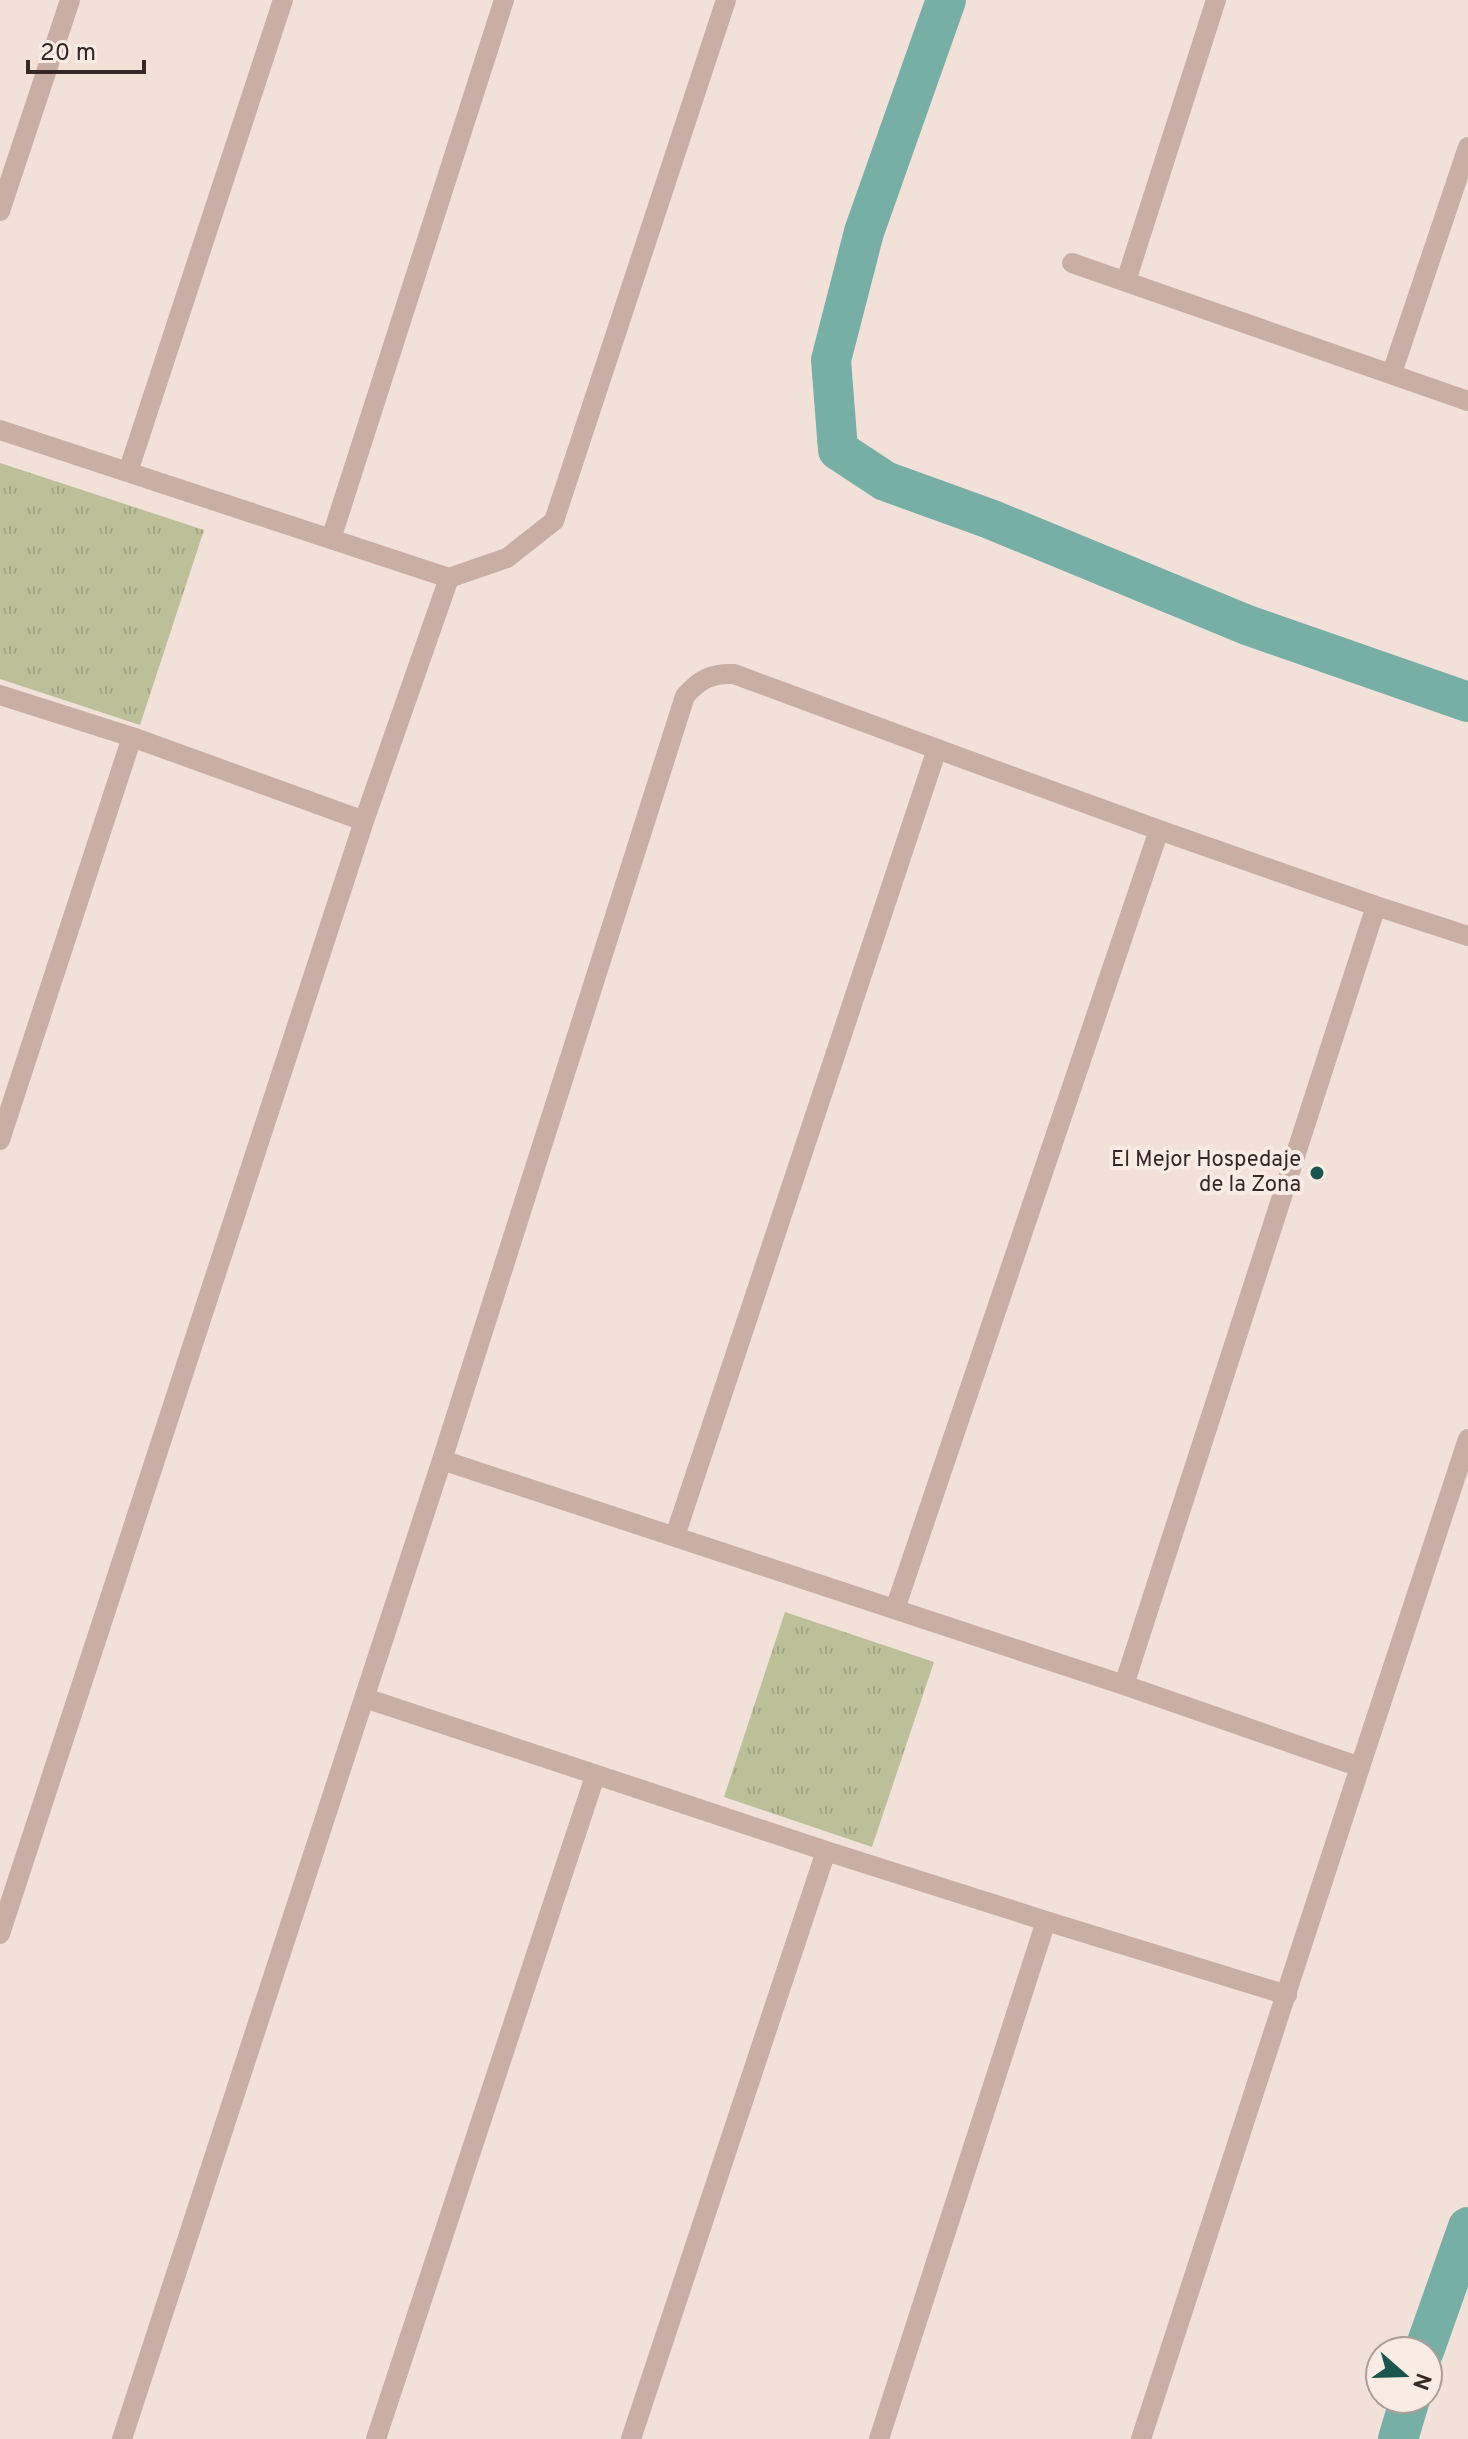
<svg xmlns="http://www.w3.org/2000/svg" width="1468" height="2439" viewBox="0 0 1468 2439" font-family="Overpass,sans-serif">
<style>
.park{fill:url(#park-tufts)}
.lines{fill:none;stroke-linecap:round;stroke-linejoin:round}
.canal{stroke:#77afa6;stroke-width:40}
.minor{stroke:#c9aea5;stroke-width:20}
.poi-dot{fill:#1b564e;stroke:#f9ece5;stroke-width:3}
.labels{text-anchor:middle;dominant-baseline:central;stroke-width:8;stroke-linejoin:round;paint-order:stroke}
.poi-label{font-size:22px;fill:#352826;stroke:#f9ece5;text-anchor:end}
</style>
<defs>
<pattern id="park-tufts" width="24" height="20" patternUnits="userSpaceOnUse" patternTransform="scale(2)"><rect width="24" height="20" fill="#bbc099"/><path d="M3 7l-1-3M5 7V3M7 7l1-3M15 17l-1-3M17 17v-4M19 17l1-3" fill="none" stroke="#a1a584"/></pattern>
</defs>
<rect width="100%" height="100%" fill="#f1e1d9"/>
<!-- park -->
<path class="park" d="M0,463L204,530L140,725L0,679Z
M785,1612L934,1662L872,1847L724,1797Z"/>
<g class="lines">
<!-- canal -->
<path class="canal" d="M946,0L864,232L831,360L838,450L885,481L990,519L1247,625L1468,702
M1424,2351L1468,2227
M1398,2439L1410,2399"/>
<!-- minor -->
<path class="minor" d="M0,211L70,0
M1072,263L1468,401
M1126,281L1216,0
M1392,373L1468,147
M0,430L449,578L507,558L554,521L726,0
M128,472L283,0
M331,539L504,0
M0,695L132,737L364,821L449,578
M0,1140L132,737
M442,1460L685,696C700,679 712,673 734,674L937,749
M675,1536L937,749L1159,830
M895,1609L1159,830L1376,906
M1124,1685L1376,906L1468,936
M365,1698L826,1851
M1360,1767L1468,1439
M0,1934L364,821
M122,2439L442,1460L1124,1685L1360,1767L1141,2439
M376,2439L595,1776
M631,2439L826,1851L1046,1921
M879,2439L1046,1921L1287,1995"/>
</g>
<!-- markers -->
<circle class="poi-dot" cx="1317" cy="1173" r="8"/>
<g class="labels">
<!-- poi labels -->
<g class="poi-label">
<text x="1301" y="1160">El Mejor Hospedaje<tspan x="1301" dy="25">de la Zona</tspan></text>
</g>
</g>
<!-- north arrow -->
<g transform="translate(1404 2375) rotate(110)"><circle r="38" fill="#f9ece5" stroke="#ab9e99" stroke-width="2"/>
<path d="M0-6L14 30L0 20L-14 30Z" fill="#1b564e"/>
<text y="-12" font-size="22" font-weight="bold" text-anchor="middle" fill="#352826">N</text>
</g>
<!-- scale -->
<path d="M28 60v12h116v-12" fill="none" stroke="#352826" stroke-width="4"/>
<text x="40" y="60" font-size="24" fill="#352826" stroke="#f9ece5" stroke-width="6" paint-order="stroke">20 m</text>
</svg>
